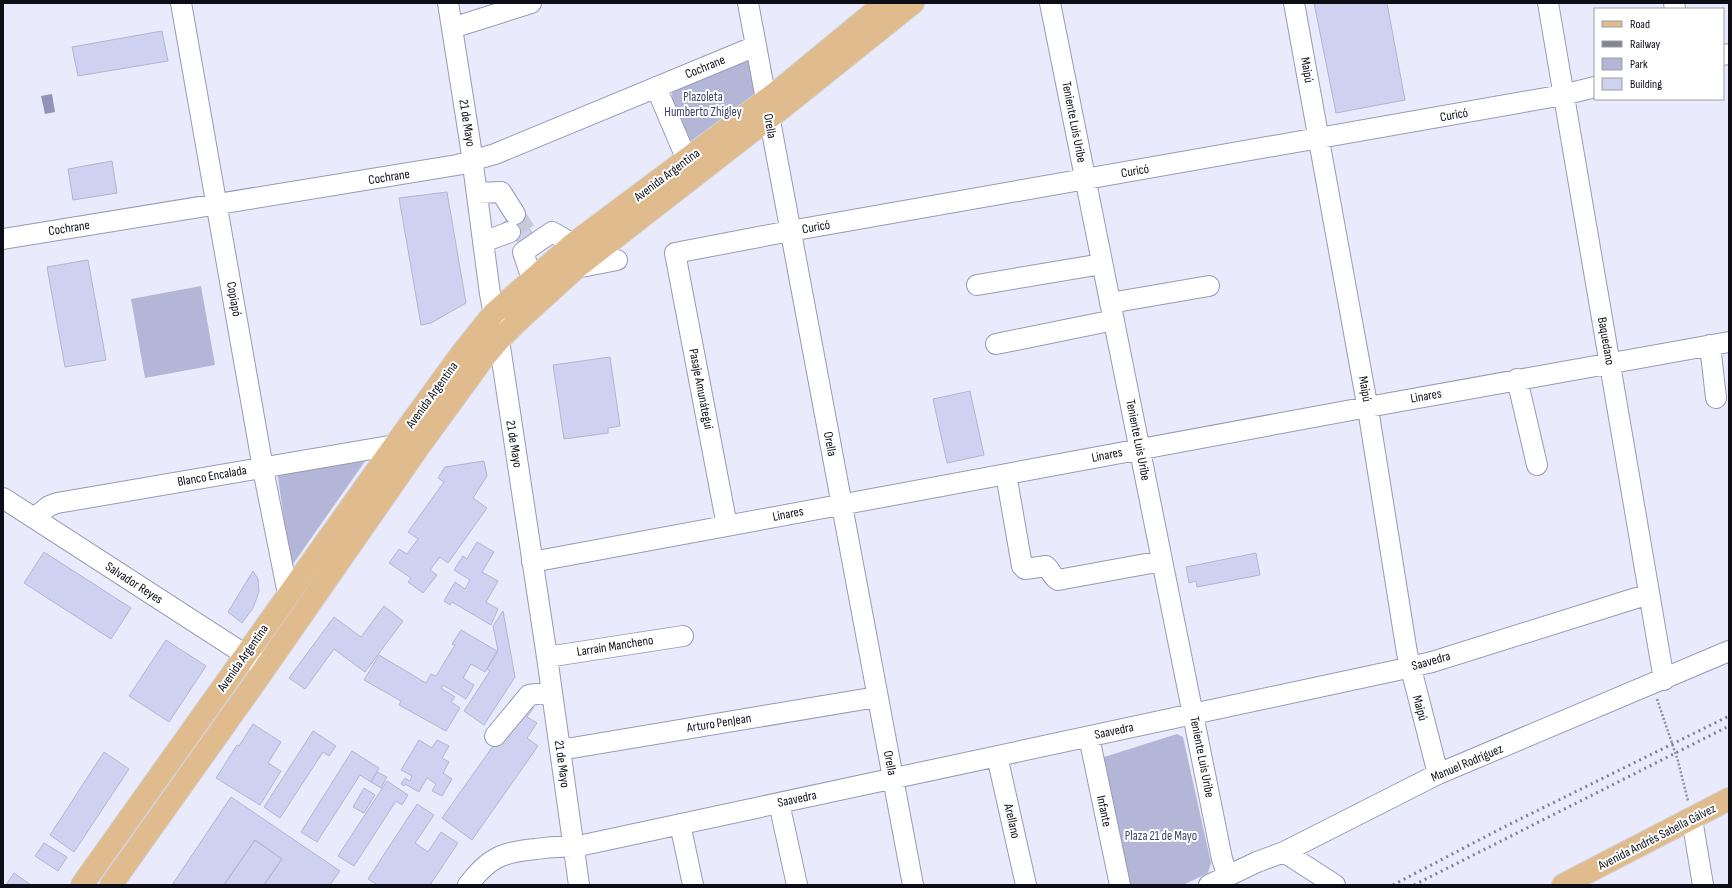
<svg xmlns="http://www.w3.org/2000/svg" width="1732" height="888" viewBox="0 0 1732 888" font-family="'Sofia Sans Condensed',sans-serif">
<style>
.green{fill:#b3b6d7}
.water{fill:#9094b5}
.building{fill:#ced1ef;stroke:#b2b5d2}
.lines{fill:none;stroke-linecap:round;stroke-linejoin:round}
.minor-tunnel{stroke:#c8cada;stroke-width:20;stroke-dasharray:20 10;stroke-linecap:butt}
.minor-casing{stroke:#979ab6;stroke-width:22}
.major-casing{stroke:#d3d3d5;stroke-width:24}
.path{stroke:#8e909f;stroke-width:2.5;stroke-dasharray:2 2;stroke-linecap:butt}
.minor{stroke:#fff;stroke-width:20}
.major{stroke:#dfbb8e;stroke-width:22}
.rail{stroke:#818391;stroke-width:3;stroke-dasharray:2 4;stroke-linecap:butt}
.labels{text-anchor:middle;dominant-baseline:central;stroke-width:4;stroke-linejoin:round;paint-order:stroke}
.street-label{font-size:13px;fill:#0c0d17;stroke:#fff}
.park-label{font-size:13px;fill:#3e406f;stroke:#fff}
</style>
<rect width="100%" height="100%" fill="#e9ebfd"/>
<!-- green -->
<path class="green" d="M741,60L753,64L758,96L694,147L672,103V94L675,88Z
M201,286L215,365L145,378L131,299Z
M368,457L291,567L277,471Z
M1177,734L1183,737L1211,863L1208,873L1183,885H1128L1101,758Z"/>
<!-- water -->
<path class="water" d="M52,94L55,112L45,114L41,96Z"/>
<!-- building -->
<path class="building" d="M1314,3H1387L1405,100L1336,113Z
M162,31L168,61L78,76L72,47Z
M112,161L117,193L73,200L68,169Z
M447,192L466,303L431,323L421,325L399,198Z
M517,213L536,238L523,248L503,223Z
M88,260L106,360L65,367L47,267Z
M610,357L620,426L608,428V433L564,439L553,365Z
M970,391L984,455L947,463L933,399Z
M484,461L487,476L473,498L487,508L448,563L440,557L430,570L437,575L423,593L408,582L411,578L389,563L399,549L407,554L418,539L408,532L444,482L438,478L445,467Z
M477,542L494,552L482,572L498,581L486,602L498,609L491,625L452,602L450,605L444,601L455,582L465,589L470,580L454,570L463,556L467,559Z
M44,552L131,608L111,639L24,583Z
M1256,553L1260,575L1197,587L1196,581L1189,583L1186,567Z
M253,571L258,579L259,592L253,608L242,623L228,612Z
M384,606L403,621L365,672L334,649L305,689L289,678L334,617L361,637Z
M503,611L515,677L484,725L464,711L490,671L487,669L498,651L493,626Z
M461,630L497,651L485,672L471,664L463,678L474,685L466,699L443,685L441,688L455,697L451,702L460,708L446,731L399,705L401,701L364,680L379,655L426,683L431,674L436,676L455,645L452,644Z
M166,640L206,666L169,722L129,696Z
M525,701L534,707L527,717L537,723L527,738L538,746L472,840L442,818Z
M253,724L281,742L268,763L281,771L260,805L216,778L237,745L239,746Z
M313,731L336,746L329,756L323,752L280,818L264,807Z
M419,740L432,748L437,740L449,746L442,758L449,762L443,773L452,779L442,796L432,791L436,784L427,778L419,792L405,784L404,786L401,784L405,778L410,781L412,776L401,770Z
M352,751L379,768L371,782L360,775L317,842L301,832Z
M104,752L129,769L74,852L50,835Z
M377,772L387,777L381,788L371,782Z
M387,781L408,795L402,805L396,801L354,866L338,856Z
M364,788L375,795L364,813L353,807Z
M231,797L340,871L330,885H264L282,859L255,840L224,885H172Z
M417,804L434,815L415,843L428,852L441,832L458,843L430,885H378L368,879Z
M255,840L282,859L264,885H224Z
M44,843L67,857L58,871L35,856Z
M14,873L31,885H6Z"/>
<g class="lines">
<!-- minor-tunnel -->
<path class="minor-tunnel" d="M515,214L532,241"/>
<defs>
<path id="minor" d="M181,3L264,474L288,594
M448,3L470,142L490,294L499,340L547,657L579,885
M748,3L913,885
M1050,3L1222,859L1228,876
M1294,3L1369,415L1407,653L1438,774
M1548,3L1664,680
M1674,3L1675,9
M452,28L531,3
M1723,55L1729,54
M656,87L687,160
M477,193L501,192L515,214
M3,239L457,165L495,154L756,46
M483,242L510,232
M576,268L617,260
M532,279L523,252L552,232L573,244
M977,285L1102,264
M1110,303L1209,286
M996,344L1114,320
M1710,345L1716,398
M1517,379L1537,465
M1006,474L1022,566L1025,569L1046,566C1051,570 1052,577 1058,580L1162,561
M3,498L266,668
M34,518L49,506L57,503L395,445
M727,526L675,253L790,231L1563,95L1595,87
M532,562L1368,407L1729,342
M547,657L683,636
M495,736L529,695L552,692
M1089,737L1120,885
M560,750L877,697
M997,756L1026,885
M779,803L797,885
M1692,819L1703,885
M680,824L693,885
M1284,852L1335,885
M468,885C489,857 503,852 536,849C549,847 561,846 574,847L1398,670L1432,662L1649,594
M1209,885L1257,862L1284,852L1438,774L1729,651"/>
<path id="major" d="M82,885L395,445L462,353L494,313L573,244L782,88L885,3
M111,885L256,681L418,448L482,360L499,340L519,320L576,268L783,107L913,3
M1563,885L1729,799"/>
</defs>
<!-- minor casing -->
<use href="#minor" class="minor-casing"/>
<!-- major casing -->
<use href="#major" class="major-casing"/>
<!-- path -->
<path class="path" d="M1657,699L1678,761L1688,801"/>
<!-- minor -->
<use href="#minor" class="minor"/>
<!-- major -->
<use href="#major" class="major"/>
<!-- rail -->
<path class="rail" d="M1393,885L1502,828L1729,716
M1414,885L1729,726"/>
</g>
<g class="labels">
<!-- street labels -->
<g class="street-label">
<text transform="translate(705 67) rotate(-22)">Cochrane</text>
<text transform="translate(1307 70) rotate(80)">Maipú</text>
<text transform="translate(1454 115) rotate(-10)">Curicó</text>
<text transform="translate(1074 122) rotate(79)">Teniente Luis Uribe</text>
<text transform="translate(467 123) rotate(81)">21 de Mayo</text>
<text transform="translate(770 126) rotate(80)">Orella</text>
<text transform="translate(1135 171) rotate(-10)">Curicó</text>
<text transform="translate(667 175) rotate(-37)">Avenida Argentina</text>
<text transform="translate(389 177) rotate(-9)">Cochrane</text>
<text transform="translate(816 227) rotate(-10)">Curicó</text>
<text transform="translate(69 228) rotate(-9)">Cochrane</text>
<text transform="translate(234 299) rotate(80)">Copiapó</text>
<text transform="translate(1606 341) rotate(80)">Baquedano</text>
<text transform="translate(701 389) rotate(79)">Pasaje Amunátegui</text>
<text transform="translate(1365 389) rotate(80)">Maipú</text>
<text transform="translate(432 395) rotate(-54)">Avenida Argentina</text>
<text transform="translate(1426 396) rotate(-10)">Linares</text>
<text transform="translate(1138 440) rotate(79)">Teniente Luis Uribe</text>
<text transform="translate(514 444) rotate(81)">21 de Mayo</text>
<text transform="translate(830 444) rotate(79)">Orella</text>
<text transform="translate(1107 455) rotate(-11)">Linares</text>
<text transform="translate(212 476) rotate(-10)">Blanco Encalada</text>
<text transform="translate(788 514) rotate(-11)">Linares</text>
<text transform="translate(134 583) rotate(33)">Salvador Reyes</text>
<text transform="translate(615 646) rotate(-9)">Larraín Mancheno</text>
<text transform="translate(243 658) rotate(-55)">Avenida Argentina</text>
<text transform="translate(1431 661) rotate(-16)">Saavedra</text>
<text transform="translate(1420 708) rotate(75)">Maipú</text>
<text transform="translate(719 723) rotate(-9)">Arturo PenJean</text>
<text transform="translate(1114 731) rotate(-12)">Saavedra</text>
<text transform="translate(1202 757) rotate(79)">Teniente Luis Uribe</text>
<text transform="translate(890 763) rotate(79)">Orella</text>
<text transform="translate(1467 763) rotate(-23)">Manuel Rodríguez</text>
<text transform="translate(562 764) rotate(82)">21 de Mayo</text>
<text transform="translate(797 799) rotate(-12)">Saavedra</text>
<text transform="translate(1104 811) rotate(78)">Infante</text>
<text transform="translate(1012 821) rotate(77)">Arellano</text>
<text transform="translate(1657 837) rotate(-27)">Avenida Andrés Sabella Gálvez</text>
</g>
<!-- park labels -->
<g class="park-label">
<text x="703" y="97">Plazoleta<tspan x="703" dy="15">Humberto Zhigley</tspan></text>
<text x="1161" y="836">Plaza 21 de Mayo</text>
</g>
</g>
<!-- border -->
<rect width="1732" height="888" fill="none" stroke="#0c0d17" stroke-width="8"/>
<!-- legend -->
<rect x="1594" y="8" width="130" height="92" fill="#ffffff" stroke="#9e9ea2"/>
<rect x="1602" y="21" width="20" height="6" fill="#dfbb8e" stroke="#9e9ea2"/>
<text x="1630" y="28" font-size="12" fill="#0c0d17">Road</text>
<rect x="1602" y="41" width="20" height="6" fill="#818391" stroke="#9e9ea2"/>
<text x="1630" y="48" font-size="12" fill="#0c0d17">Railway</text>
<rect x="1602" y="58" width="20" height="12" fill="#b3b6d7" stroke="#9e9ea2"/>
<text x="1630" y="68" font-size="12" fill="#0c0d17">Park</text>
<rect x="1602" y="78" width="20" height="12" fill="#ced1ef" stroke="#9e9ea2"/>
<text x="1630" y="88" font-size="12" fill="#0c0d17">Building</text>
</svg>
